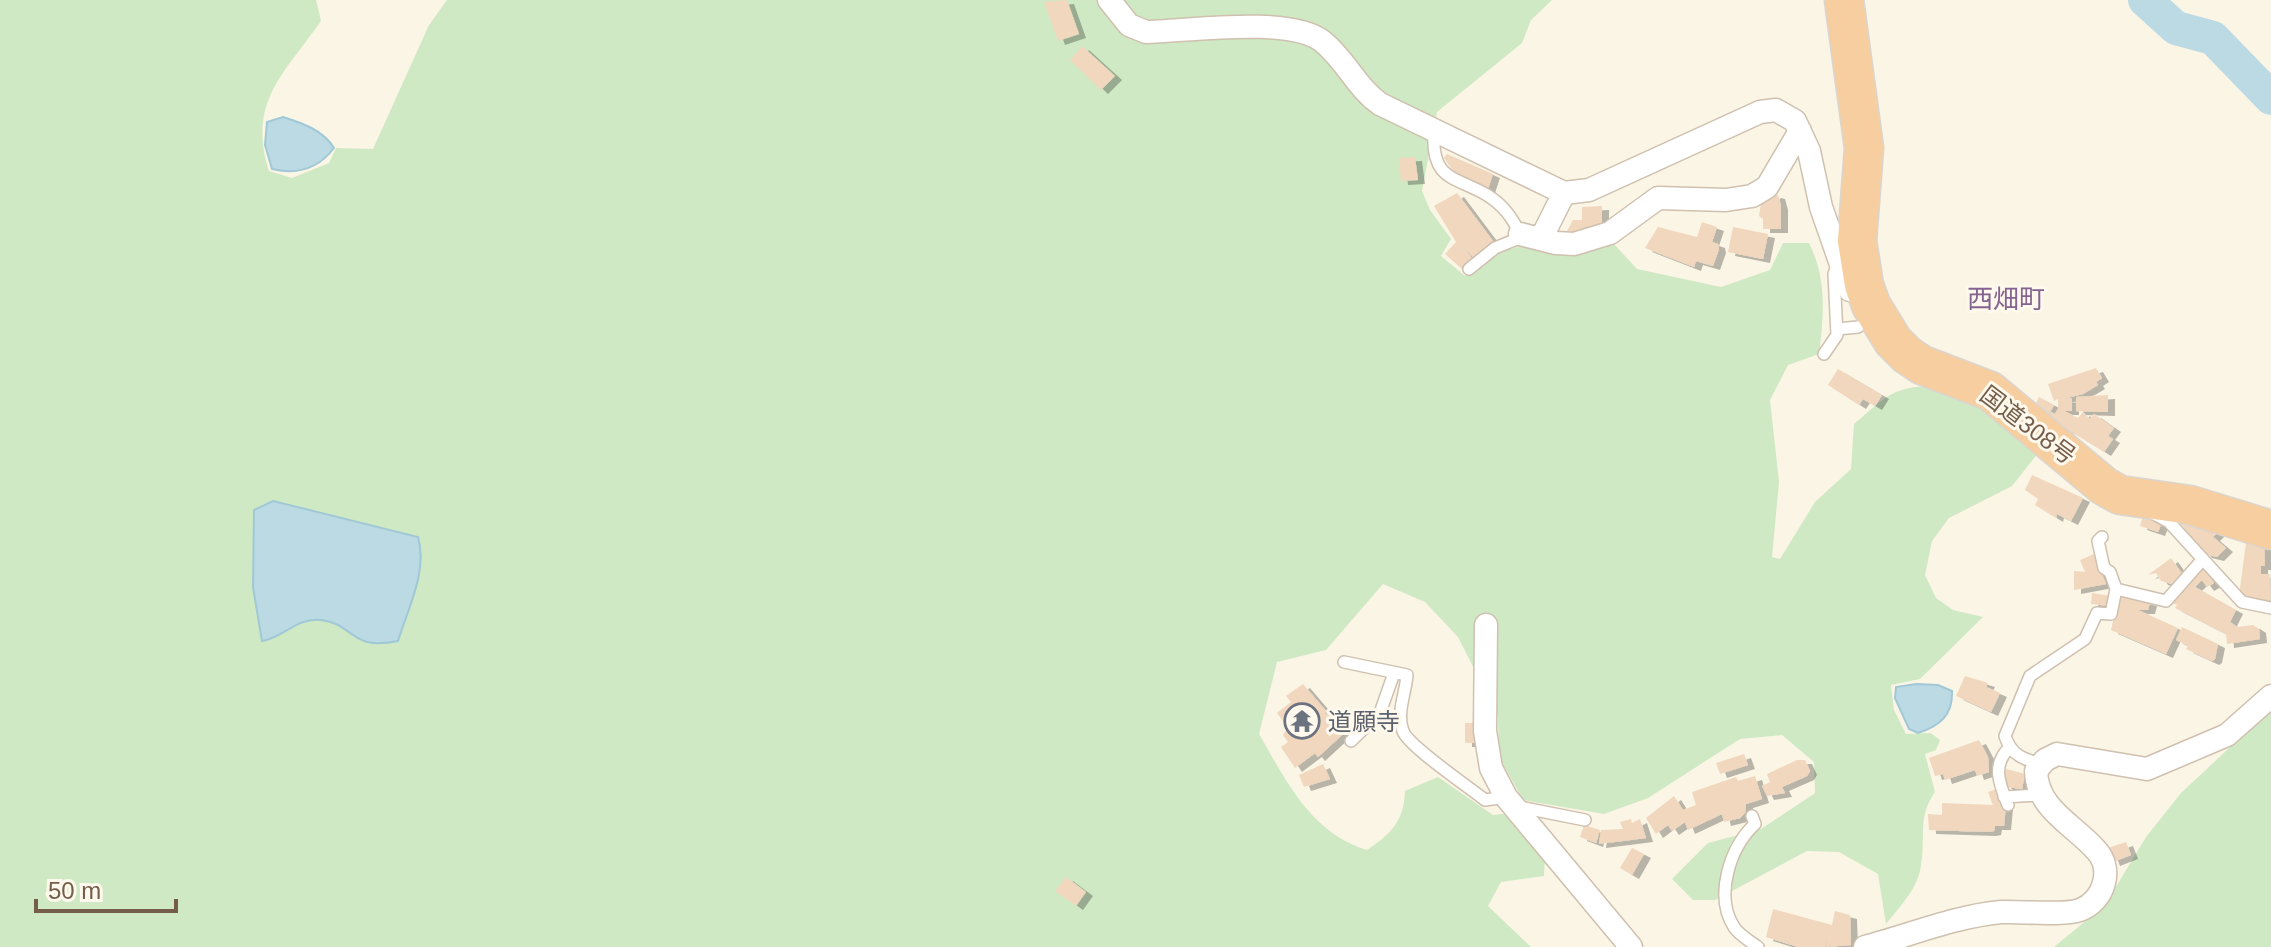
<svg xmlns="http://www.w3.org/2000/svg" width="2271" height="947" viewBox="0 0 2271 947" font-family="Arial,'Noto Sans JP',sans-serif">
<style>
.green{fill:#cfe9c4}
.water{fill:#bbdae4;stroke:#a1c8d6;stroke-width:2}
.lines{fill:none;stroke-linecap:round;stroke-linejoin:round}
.river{stroke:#bbdae4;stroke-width:34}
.building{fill:#f0d7be;filter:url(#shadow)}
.service-casing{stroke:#cfc0af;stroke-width:14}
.minor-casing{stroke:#cfc0af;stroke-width:25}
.trunk-casing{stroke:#dbd5d0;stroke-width:41}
.service{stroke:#fff;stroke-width:11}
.minor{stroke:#fff;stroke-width:22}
.trunk{stroke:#f6cea0;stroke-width:38}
.labels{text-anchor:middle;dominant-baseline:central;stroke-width:6;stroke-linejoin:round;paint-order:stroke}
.street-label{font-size:24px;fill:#745e4b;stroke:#fef9ec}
.worship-label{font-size:24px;fill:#5b616d;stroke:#fef9ec;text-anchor:start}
.neighbourhood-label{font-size:26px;fill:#856390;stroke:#fef9ec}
</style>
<defs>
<filter id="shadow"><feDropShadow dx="7" dy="4" stdDeviation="0" flood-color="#0004"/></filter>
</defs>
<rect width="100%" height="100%" fill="#fbf5e5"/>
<!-- green -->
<path class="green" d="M0,0H316L321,21C284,74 247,102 269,171L292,178L329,163L336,148L373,149L429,25L447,0H1552L1531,20L1522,43L1437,112L1422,191L1430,210L1451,239L1441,256L1465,276L1504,250L1534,244L1613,243L1637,269L1721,287L1770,270L1783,243H1809C1827,279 1824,314 1819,354L1788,365L1770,400L1779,482L1772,557L1780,559L1815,502L1851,469L1854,424C1867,414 1883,396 1899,391C1956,372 2000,415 2042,448L2012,486L1949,518L1932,541L1925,575L1936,598L1953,610L1983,617L1920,679L1891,685L1894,710L1906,734L1931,733L1940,740L1936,750L1925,754L1935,792C1917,817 1926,837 1921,865C1918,889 1900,906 1886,924L1878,874L1839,852L1807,851L1715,900H1693L1672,879L1708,843L1761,829L1815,793L1814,762L1782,735L1740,739L1648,798L1604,814L1523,800L1499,757L1498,716L1458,637L1425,602L1383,584L1326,650L1277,662L1259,734C1287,782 1311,833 1367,850C1391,834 1404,821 1405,791L1438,777L1493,815L1512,813L1545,855L1544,876L1501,882L1488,906L1531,947H0Z
M2271,709V947H1981H2054L2105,905L2146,837L2181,793Z"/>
<!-- water -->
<path class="water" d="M283,117C302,123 323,130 334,148C318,169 297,175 272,169L265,145L267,122Z
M273,501L418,537C428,571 408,608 398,641C349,651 355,624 321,620C297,617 283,638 262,641L253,587L254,510Z
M1916,684L1938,685L1952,691C1953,715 1940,726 1918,733L1909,729L1895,698L1896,687Z"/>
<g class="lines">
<!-- river -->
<path class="river" d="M2145,0L2176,28L2213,38L2271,98"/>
</g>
<!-- building -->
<path class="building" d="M1067,0L1079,34L1058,41L1044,2Z
M1082,46L1115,76L1101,90L1070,60Z
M1447,154L1493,174L1488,189L1454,172L1444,158Z
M1415,157L1418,180L1401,181L1399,158Z
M1457,193L1493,241L1473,257L1462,246L1472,258L1462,269L1445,254L1456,242L1434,206Z
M1774,194L1778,195L1781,206V229H1763V219L1759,216L1761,203Z
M1602,206V229H1581V233L1575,236L1567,231L1573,220H1582V207Z
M1702,222L1717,227L1712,242L1718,244L1719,249L1713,266L1696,261L1694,267L1645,248L1658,227L1697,237Z
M1733,227L1768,234L1763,259L1728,252Z
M2096,368L2102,378L2096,382L2098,385L2083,394L2063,399L2072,398V411H2064L2078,418L2083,412L2090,419L2094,414L2114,428L2108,436L2113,439L2104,452L2070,431L2047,423L2051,412L2055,414L2058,409V399L2054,401L2048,384Z
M1838,369L1882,395L1875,406L1863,399L1859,405L1828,385Z
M2108,395V412L2076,411V397Z
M2039,397L2054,405L2047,418L2033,409Z
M2032,475L2083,498L2071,521L2057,514L2056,518L2035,505L2038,499L2025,490Z
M2191,514L2219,531L2213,537L2226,548L2217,557L2205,554L2181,524Z
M2143,516L2162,522L2158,532L2140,526Z
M2247,535L2264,541L2265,566H2261V574H2270L2271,604L2257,603V600L2239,596Z
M2094,554L2106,584L2074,590V571L2085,572L2080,560Z
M2171,558L2183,575L2172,584L2161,581L2156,573L2148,575Z
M2201,564L2214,583L2207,587L2202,580L2195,587L2236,610L2230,622L2237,627L2253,625L2259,629L2260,639L2227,644L2226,634L2175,608L2177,605L2172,603L2181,585Z
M2092,593L2110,596L2109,606L2091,604Z
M2119,595L2150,602L2148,610H2138L2178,628L2166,654L2111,630Z
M2182,627L2218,644L2215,659L2212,661L2186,649L2188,646L2176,640Z
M1965,676L1988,683L1986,687L2000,693L1991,712L1956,696Z
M1303,684L1326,711L1325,715L1329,713L1335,717L1343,734L1318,757L1315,753L1295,768L1281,747L1288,742L1283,735L1288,728L1277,713L1291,702L1286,696Z
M1465,723H1479V743H1465Z
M1979,740L1988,757L1989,772L1977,776L1975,770L1945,780L1943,774L1935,776L1929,758Z
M1744,754L1748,765L1720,774L1716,763Z
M1797,760H1805L1810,771L1807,776L1782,787L1785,793L1767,796L1762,786L1770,782L1767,774Z
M1323,764L1330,779L1304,787L1299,775Z
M2006,769L2025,774L2022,789L2007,787L2002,782Z
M1755,776L1762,799L1746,804L1745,813L1740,818L1724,822L1722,814L1688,830L1685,822L1672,831L1668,825L1656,834L1646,818L1674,796L1683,810L1696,805L1692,792L1736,777L1738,781Z
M1999,788L2006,805L2004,826H1995L1994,831L1989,832L1929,830L1928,814L1942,815V803L1993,805L1988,792Z
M1631,819L1632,823L1640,819L1646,838L1599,844L1601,830L1623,829L1620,822Z
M1584,825L1600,830L1596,843L1580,837Z
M2126,842L2131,855L2113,862L2108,848Z
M1632,848L1644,854L1632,875L1620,868Z
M1066,877L1086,892L1076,906L1055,891Z
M1773,909L1832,925L1835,911L1850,915L1851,945L1826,947L1827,938L1825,947H1798L1766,937Z"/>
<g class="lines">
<defs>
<path id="service" d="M1434,132C1431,181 1455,176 1487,195C1503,205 1512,217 1520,234L1517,239L1495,248L1469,269
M1837,329L1858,327
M1824,354L1837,335L1834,274L1838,263
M2154,514L2169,522L2242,602L2271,608
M2102,537L2098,541L2104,568L2110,572L2116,589
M1344,662L1407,675C1406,692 1396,713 1403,731C1408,746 1469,787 1485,800L1506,797
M1351,741L1380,713L1394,673
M2041,764C2023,759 2011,755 2005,736L2030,676L2085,639L2097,613L2111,614L2116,589L2166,601L2203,559
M2004,797L2040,795
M2008,805C2000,785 1991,766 2009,748
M1515,806L1585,820
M1752,816L1755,824C1730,847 1714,896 1734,927C1739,935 1750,941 1758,947"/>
<path id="minor" d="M1109,0L1129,25L1146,32C1189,31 1289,16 1322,41C1345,59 1356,87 1380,104L1564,193L1589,190L1760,112L1776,110L1795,121L1809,151L1821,207L1850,290
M1520,234L1556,243L1574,244L1610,233L1658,198L1726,200L1752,196L1767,187L1800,131
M1542,237L1564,193
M1486,625L1485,731L1491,768L1506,797L1631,947
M1865,947C1908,936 1956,916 2001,912C2022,911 2063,916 2080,910C2104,901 2114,869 2096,850C2073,824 2037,809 2036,771L2045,760L2057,754L2147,769L2227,735L2271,696"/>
<path id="trunk" d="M1844,0L1864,148L1857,241L1864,285L1871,305L1893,341L1907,355L1922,365L1990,391L2104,486L2120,495L2190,505L2271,530"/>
</defs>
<!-- service casing -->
<use href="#service" class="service-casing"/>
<!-- minor casing -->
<use href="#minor" class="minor-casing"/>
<!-- trunk casing -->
<use href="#trunk" class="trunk-casing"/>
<!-- service -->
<use href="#service" class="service"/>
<!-- minor -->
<use href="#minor" class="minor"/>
<!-- trunk -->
<use href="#trunk" class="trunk"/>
</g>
<!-- icons -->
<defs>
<symbol id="temple-ring" viewBox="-11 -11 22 22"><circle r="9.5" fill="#fef9ec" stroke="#6b7280" stroke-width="1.5"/><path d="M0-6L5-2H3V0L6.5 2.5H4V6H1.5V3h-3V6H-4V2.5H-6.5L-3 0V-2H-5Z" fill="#6b7280"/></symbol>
</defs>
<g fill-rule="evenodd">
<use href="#temple-ring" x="1282" y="701" width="40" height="40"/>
</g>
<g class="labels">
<!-- street labels -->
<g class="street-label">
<text transform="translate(2028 425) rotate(37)">国道308号</text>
</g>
<!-- worship labels -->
<g class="worship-label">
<text x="1328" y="721">道願寺</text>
</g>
<!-- neighbourhood labels -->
<g class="neighbourhood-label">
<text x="2006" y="299">西畑町</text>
</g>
</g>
<!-- scale -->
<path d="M36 899v12h140v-12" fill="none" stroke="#745e4b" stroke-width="4"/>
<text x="48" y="899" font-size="24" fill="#745e4b" stroke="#fef9ec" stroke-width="6" paint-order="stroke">50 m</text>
</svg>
